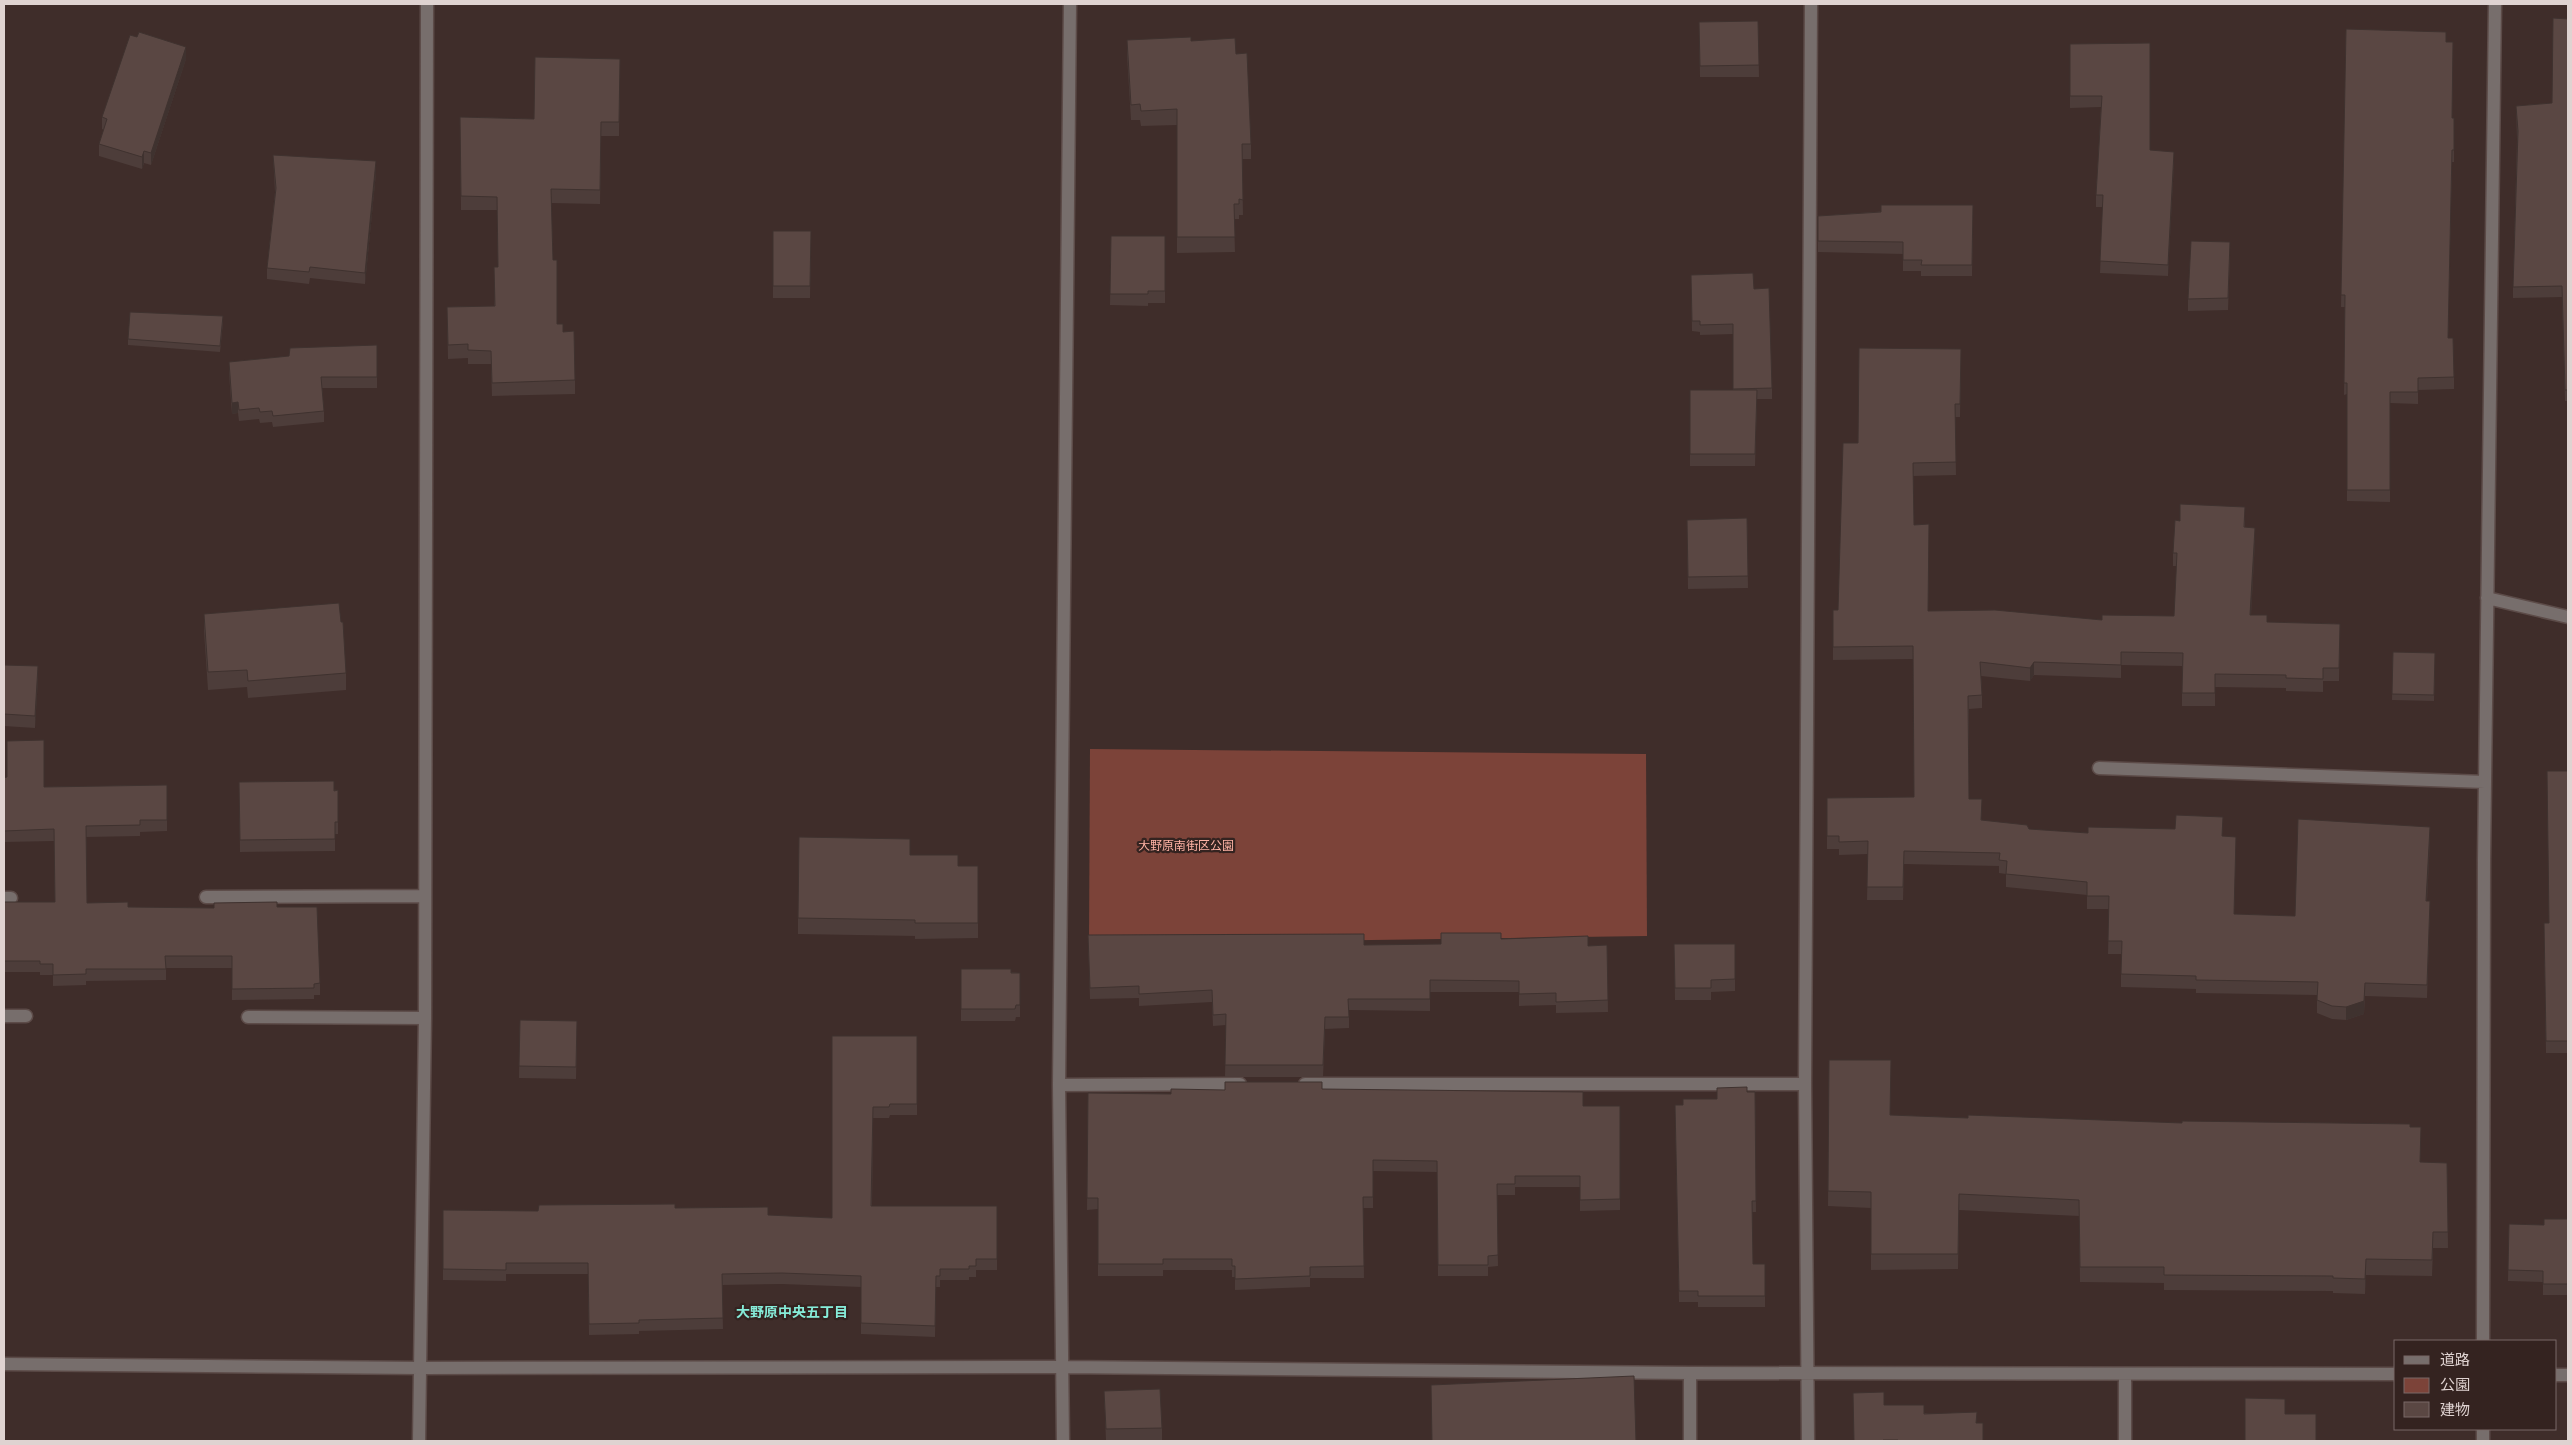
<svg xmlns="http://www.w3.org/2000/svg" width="2572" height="1445" viewBox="0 0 2572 1445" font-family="'DejaVu Sans','Noto Sans JP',sans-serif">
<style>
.green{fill:#7c4339}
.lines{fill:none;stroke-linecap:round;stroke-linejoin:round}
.minor-casing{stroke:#5c4b48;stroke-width:15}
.minor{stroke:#776e6c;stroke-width:12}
.wall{fill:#4d3d3a}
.shaded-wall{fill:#3f322f}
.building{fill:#5a4743;stroke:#3f322f}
.labels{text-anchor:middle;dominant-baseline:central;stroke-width:4.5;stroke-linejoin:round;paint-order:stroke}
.park-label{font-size:12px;fill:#ffb3a5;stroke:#342320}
.neighbourhood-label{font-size:14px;font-weight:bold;fill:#86ecd9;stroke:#342320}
</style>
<rect width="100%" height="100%" fill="#3f2d2a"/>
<!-- green -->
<path class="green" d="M1090,749L1646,754L1647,936L1089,944Z"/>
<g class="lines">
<defs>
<path id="minor" d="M2487,598L2568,617
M2099,768L2485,782
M206,897L424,896
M4,898H11
M4,1016H26
M248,1017L425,1018
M1305,1084H1805
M1059,1085L1240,1084
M2483,1341L2484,860L2495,4
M4,1364L420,1368L1063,1367L1690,1373L2396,1374
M2556,1375H2568
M419,1441L425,1018L427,4
M1063,1441L1059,1085L1070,4
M1690,1441V1373
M1808,1441L1805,1084L1811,4
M2125,1441V1374
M2483,1441V1429"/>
</defs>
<!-- minor casing -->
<use href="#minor" class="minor-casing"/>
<!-- minor -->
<use href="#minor" class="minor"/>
</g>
<!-- wall -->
<path class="wall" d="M2568,19V401H2565L2562,297L2513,298V287L2517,139L2516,106L2552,103Z
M1758,21L1759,77H1700L1699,22Z
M2346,29L2452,118H2454V162H2452L2448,338L2454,377V389L2418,390V404L2390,403V502L2347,501V394L2344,395L2345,307H2341Z
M1127,40L1191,41L1236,54L1251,144V159H1242L1243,215H1239V219H1234L1235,252L1177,253V125L1141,126L1140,120H1131L1127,55Z
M2070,44L2150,150L2174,163L2168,276L2100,273L2103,207H2096V195L2101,107L2070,108Z
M186,59L151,165L144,163L142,169L99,156V144L104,130L102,129V117Z
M620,59L619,136H601L600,204L551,203L553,260L557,324L563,332L575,380V394L492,396L491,364H468V358L448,359L447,307L494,306L498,267L497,210H461L460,117L534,119Z
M273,155L376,173L365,284L310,278L309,284L267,279V268L275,192Z
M1973,205L1972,276H1921V271H1903V254L1818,252V216Z
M773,231H811L810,298H773Z
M1111,236H1165V303H1148V306L1110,305Z
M2230,254L2228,310L2188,311V299Z
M1691,275L1754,289L1772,388V399H1757L1755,466H1690V390H1733V334L1700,335V332L1692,331Z
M223,322L220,352L128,345V339Z
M377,345V388H322L324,411V422L273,427L272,422L260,423L259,419L239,421L238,413L232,414L229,373V362L289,356Z
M1961,349L1960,417H1955L1956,475L1913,476L1914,525L1928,611L2102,620L2174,616L2177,566H2173V553L2245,520V527L2255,541L2251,615L2267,622L2340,624L2339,681H2323V692L2286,691V688L2215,687V706H2182V666L2121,665V678L2034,675L2030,681L1981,676L1982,695V708L1969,709V799L1982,820L2029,829L2088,833L2223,836L2234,914L2295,916L2430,840L2427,901H2430L2427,998L2365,996L2364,1014L2346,1020L2332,1019L2317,1013V995L2196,993V989L2121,987V954H2108L2109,909H2087V895L2006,887V874L1999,873V866L1904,864L1903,900H1867L1868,854L1839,855V849H1827V798L1914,797L1913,659L1833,660V610H1838L1858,443Z
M1747,518L1748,588L1688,589L1687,520Z
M204,614L341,622L346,673V690L248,698L247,687L208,690L204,631Z
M2393,652L2435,653L2434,701L2392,700Z
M4,665L38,678L35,728L4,726Z
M2568,771V1053H2546L2544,923H2549Z
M4,778L44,787L167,785V831L140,832V836L86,837L87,903L128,907L214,908L277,907L320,983V995H314V999L232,1000V968H166V980L86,981V985L53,986V975H40V972H4V902H55L54,841L4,842Z
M239,782L338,790V834H335V851L240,852Z
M910,855L958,866H978V938L915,939V936L798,934V918Z
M1088,935L1364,945L1441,944L1501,939L1588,946L1607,945L1608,1012L1556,1013V1005L1519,1006V992H1430V1011L1349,1010V1028L1325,1029L1323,1077H1225L1226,1025L1213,1026L1212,1002L1139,1006V998L1090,999Z
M1674,944H1735V991L1711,992V1000H1675Z
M961,969L1020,973V1017H1016L1015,1021H961Z
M520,1020L577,1033L576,1079L519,1078Z
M832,1036H917V1115H890L889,1118H873L872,1206H997V1270H976V1277H969V1280H940V1287H936L935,1337L861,1334V1287L782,1284L722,1285L723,1329L639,1331V1334L589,1335L588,1274H506V1281L443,1280V1210L538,1211L675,1208L768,1215L832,1218Z
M1829,1060L1891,1115L1968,1118L2182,1123L2410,1127L2420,1162L2447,1163L2448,1248H2433L2432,1276L2366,1275L2365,1294L2333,1293V1291L2164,1290V1283L2080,1282L2079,1216L1959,1210L1958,1269L1871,1270V1208L1828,1206Z
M1322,1089L1583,1106H1620V1210L1580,1211V1187H1515V1195H1497L1498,1266L1488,1267V1276H1438L1437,1172L1373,1171V1208H1363L1364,1278H1310V1287L1235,1290V1277H1232V1270H1163V1276H1098V1209L1087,1210L1088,1093L1171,1094L1225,1090Z
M1747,1092H1755L1756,1212H1752L1753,1264H1765V1307H1698V1302H1679L1675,1105H1683L1717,1099Z
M2568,1219V1295H2543V1282L2508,1281L2509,1224L2544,1225Z
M1104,1391L1162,1428V1440L1106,1441Z
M1884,1405L1977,1423L1983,1441H1854Z"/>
<!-- shaded-wall -->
<path class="shaded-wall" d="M186,47V59L151,165V153Z
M144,151V163L142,169V157Z
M2174,152V163L2168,276V265Z
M376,161V173L365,284V273Z
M238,402V413L232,414V403Z
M2255,528V541L2250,628V615Z
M2034,662V675L2030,681V668Z
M38,666V678L35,728V716Z
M2430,827V840L2426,914V901Z
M2365,983L2364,1014L2346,1020V1007Z
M2366,1259V1275L2365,1294V1279Z"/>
<!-- building -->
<path class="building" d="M2553,18L2568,19V390H2565L2562,286L2513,287L2518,131L2516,106L2552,103Z
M1758,21L1759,65L1700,66L1699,22Z
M2346,29L2446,32V42H2453L2452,118H2454V150H2452L2448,338H2453L2454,377L2418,378V392H2390V490H2347V383H2344L2345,295H2341Z
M139,32L186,47L151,153L144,151L142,157L99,144L107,119L102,117L130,35L137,37Z
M1191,37V41L1235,38L1236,54L1247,53L1251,144H1242L1243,200L1239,199V204H1234L1235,237H1177V109L1141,111L1140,104L1131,105L1127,40Z
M2150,43V150L2174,152L2168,265L2100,261L2103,195H2096L2102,96H2070V44Z
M535,57L620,59L619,122H601L600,190L551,189L553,260H557V324H563V332L574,331L575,380L492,383L491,351L468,350V344L448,345L447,307L495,306L494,267H498L497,197L461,196L460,117L534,119Z
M273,155L376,161L365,273L310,267L309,272L267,268L276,188Z
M1881,205H1973L1972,265H1921L1922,260H1903V242L1818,241V216L1881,212Z
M773,231H811L810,286H773Z
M1111,236H1165V291H1148V294H1110Z
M2191,241L2230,242L2228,298L2188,299Z
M1753,273L1754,289L1769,288L1772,388L1733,389V324L1700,325V321H1692L1691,275Z
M130,312L223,316L220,346L128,339Z
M377,345V377H321L324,411L273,416L272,411L260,412L259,408L239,410L238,402L232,403L229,362L289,356L290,348Z
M1859,348L1961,349L1960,404H1955L1956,462L1913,463L1914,525L1929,524L1928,611L1995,610L2102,620V615L2174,616L2177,553H2173L2175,520L2180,521V504L2245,507L2244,527L2255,528L2250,615H2267V622L2340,624L2339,668H2323V679L2286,678V675L2215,674V693H2182L2183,653L2121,652V665L2034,662L2030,668L1980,662L1982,695L1968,696L1969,799H1982L1981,820L2027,825L2029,829L2088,833V827L2175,829L2176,815L2223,817L2222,836L2236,837L2234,914L2295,916L2298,819L2430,827L2426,901H2430L2427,985L2365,983L2364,1001L2346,1007L2332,1006L2317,1000L2318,982L2196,980V976L2121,974L2122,941H2108L2109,896H2087V882L2006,874L2007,861L1999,860L2000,853L1904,851L1903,887H1867L1868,841L1839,842V836H1827V798L1914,797L1913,646L1833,647V610H1838L1843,443H1858Z
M1690,390H1757L1755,454H1690Z
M1747,518L1748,576L1688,577L1687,520Z
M339,603L341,622H343L346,673L248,681L247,670L208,672L204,614Z
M2393,652L2435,653L2434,695L2392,694Z
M4,665L38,666L35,716L4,714Z
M44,740V787L167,785V820H140V825L86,826L87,903L128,902V907L214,908V903L277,902V907H317L320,983L314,984V988L232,989V956H165L166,969H86V974L53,975V964H40V961H4V902H55L54,829L4,831V778L7,777V741Z
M2547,771H2568V1041H2546L2544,923H2549Z
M334,781V791L338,790V822H335V839L240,840L239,782Z
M799,837L910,839V855H958V866H978V923H915V920L798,918Z
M1441,933H1501V939L1588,936V946L1607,945L1608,1000L1556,1002V993L1519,994V981L1430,980V999H1348L1349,1017H1325L1323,1065H1225L1226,1014L1213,1015L1212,990L1139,994V986L1090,988L1088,935L1364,934V945L1441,944Z
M1674,944H1735V979L1711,980V988H1675Z
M961,969H1011V973H1020V1005H1016L1015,1009H961Z
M520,1020L577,1021L576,1067L519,1066Z
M832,1036H917V1104H890L889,1107H873L871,1206H997V1259H976V1266H969V1269H940V1276H936L935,1326L861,1323V1276L782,1273L722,1274L723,1318L639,1320V1323L589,1324L588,1263H506V1270L443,1269V1210L538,1211L539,1205L675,1204V1208L768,1207V1215L832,1218Z
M1829,1060H1891L1890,1115L1968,1118V1115L2182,1123V1121L2410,1124V1127H2421L2420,1162L2447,1163L2448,1232H2433L2432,1260L2366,1259L2365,1279L2333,1278V1276L2164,1275V1267H2080L2079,1200L1959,1194L1958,1254H1871V1192L1828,1191Z
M1225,1082H1322V1089L1583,1092V1106H1620V1199L1580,1200V1176H1515V1184H1497L1498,1255L1488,1256V1265H1438L1437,1161L1373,1160V1197H1363L1364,1266L1310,1267V1276L1235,1279V1266H1232V1259H1163V1264H1098V1198H1087L1088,1093L1171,1094V1089L1225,1090Z
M1747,1087V1092H1755L1756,1201H1752L1753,1264H1765V1296H1698V1291H1679L1675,1105H1683V1099H1717V1088Z
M2544,1219H2568V1284H2543V1271L2508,1270L2509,1224L2544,1225Z
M1634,1376L1636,1441H1432L1431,1385Z
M1160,1389L1162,1428L1106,1429L1104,1391Z
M1884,1392V1405H1924V1414L1977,1412L1976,1423H1983V1441H1898V1440H1883V1441H1854L1853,1393Z
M2245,1398L2285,1399V1414H2316V1441H2245Z"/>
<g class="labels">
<!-- park labels -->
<g class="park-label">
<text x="1186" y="846">大野原南街区公園</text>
</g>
<!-- neighbourhood labels -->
<g class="neighbourhood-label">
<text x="792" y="1312">大野原中央五丁目</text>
</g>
</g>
<!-- border -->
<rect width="2572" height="1445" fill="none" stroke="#dfd3d1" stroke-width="10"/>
<!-- legend -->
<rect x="2394" y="1340" width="162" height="90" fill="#342320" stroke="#786967"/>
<rect x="2404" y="1356" width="25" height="8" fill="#776e6c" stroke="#786967"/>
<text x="2440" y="1365" font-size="15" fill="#dfd3d1">道路</text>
<rect x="2404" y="1378" width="25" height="15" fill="#7c4339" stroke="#786967"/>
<text x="2440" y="1390" font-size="15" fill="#dfd3d1">公園</text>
<rect x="2404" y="1402" width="25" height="15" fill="#5a4743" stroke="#786967"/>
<text x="2440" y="1415" font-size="15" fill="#dfd3d1">建物</text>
</svg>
